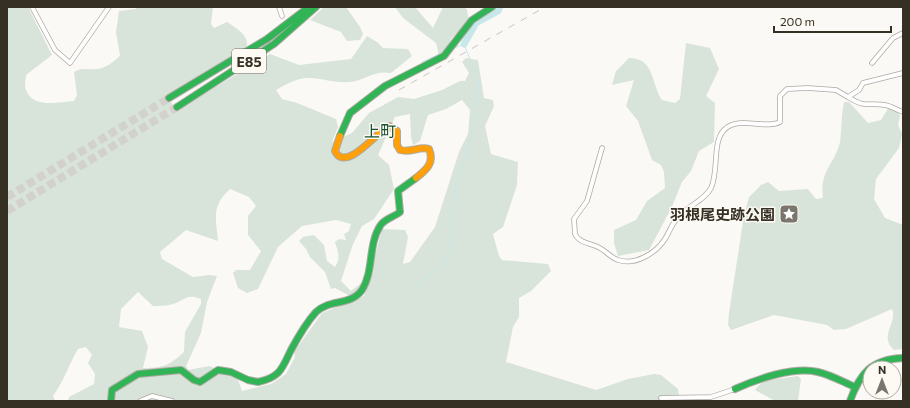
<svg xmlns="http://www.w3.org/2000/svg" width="910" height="408" viewBox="0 0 910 408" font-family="Commissioner,'Noto Sans JP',sans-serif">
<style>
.green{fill:#d8e4d9;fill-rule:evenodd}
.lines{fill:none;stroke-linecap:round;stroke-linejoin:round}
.stream{stroke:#c6e8ea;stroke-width:1}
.river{stroke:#c6e8ea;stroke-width:7}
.highway-tunnel{stroke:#d3d1cc;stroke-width:8;stroke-dasharray:8 4;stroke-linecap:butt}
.street-casing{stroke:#ada9a3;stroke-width:5.5}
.fast-casing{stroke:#ada9a3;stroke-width:8}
.slow-casing{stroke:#ada9a3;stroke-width:8}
.street{stroke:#fefefe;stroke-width:4}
.fast{stroke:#30b455;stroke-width:6}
.slow{stroke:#ff9f0a;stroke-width:6}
.rail{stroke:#c8c7c6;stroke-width:1;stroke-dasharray:7 7;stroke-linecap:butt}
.labels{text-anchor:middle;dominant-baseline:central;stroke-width:3;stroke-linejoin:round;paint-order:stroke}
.shield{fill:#fdfaf4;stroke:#716c62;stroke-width:1}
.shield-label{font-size:14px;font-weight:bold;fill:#352f24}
.poi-label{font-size:15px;font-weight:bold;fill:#352f24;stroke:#fdfaf4;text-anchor:end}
.neighbourhood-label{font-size:16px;fill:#155031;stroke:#fdfaf4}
</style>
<rect width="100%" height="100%" fill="#fbf9f6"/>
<!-- green -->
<path class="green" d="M7,7H28L52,55L26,75C26,79 24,86 26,90C33,109 59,102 74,101L77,95L74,72C82,67 88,70 97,69C106,68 113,62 120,56L116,32L119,11L136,9L137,7H213L211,24L214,28L227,22C238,30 249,34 247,49L166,95L177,110L270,54L299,65L351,59L367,36L377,42L383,48L408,49L412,56L391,73C375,70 366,80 350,82C333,83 326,79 311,78C299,77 286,84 276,90L282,99L297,103L336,119L338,127L332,142L352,133L369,113L398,97L414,99L442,90L460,81H465L469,73L462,62L466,58L478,60L484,98L493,100L494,106L485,126L491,154L518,162L517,185L503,227L493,234L499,256L502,260L548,264L551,271L531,291L519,298V317L513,327L506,362L596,390L628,379L654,374L661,375L678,389L680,401H68L69,397L94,384L95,374L88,363L92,355L86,347L78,349C69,364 64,381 53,396L55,401H7ZM462,100L470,110L468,134L459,152L435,227L410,262L403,264L408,237L405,230L382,229L375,256L373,272L364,296L322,313L294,352L295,357L286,374L271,384L242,391L237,377L209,366L188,370L186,366L201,333L207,302L217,276L209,275L193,277L162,259L160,252L186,230L218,241C216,217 211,207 230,189L249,197L256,206L248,216V235L261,251L250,270H236L233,273L238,288L247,293L258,289L278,247L302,226L336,220L351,224L349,231L344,234L346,240L339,239L335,242C338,252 341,258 335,267L327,261L324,245L314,235L303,237L299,241L306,249L310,257L325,272L331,289L335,288L350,296L358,292L360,284L351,291L341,281L353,244L362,226L374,219L394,189L389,165L378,155L395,117L410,114L411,137L413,145L420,141L428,115L446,109ZM138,292L153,306C159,306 166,306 173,304C185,301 185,293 201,299V304L185,332L184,352C170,365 163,368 143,368L148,347L142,331L119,327L121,309Z
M324,7H346L360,27L363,34L360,40L347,41L341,32L310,20Z
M395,7H415L433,28L443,7H465L467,10L469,21L451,39L447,48L438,57V51L436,43L403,18Z
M686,43L710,48L719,69L706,96L715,103L714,142L699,151L691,171L682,182L671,209L649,250L618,256L614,243V230L636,220L647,201L665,188L664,172L661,165L652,160L638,121L626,106L634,80L612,85L616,71L629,58C655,58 651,84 662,100L675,103L680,99Z
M844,102H849L868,123L881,120L889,107H894L900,116L898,125L902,134L899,148L876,179L874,199L885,218L903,225V349L894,350C878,335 898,324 892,309L846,329L834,330L827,325L774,315L731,330L728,325L729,313L744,215L749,197L761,185L768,182L779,191L808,189L816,199L823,198C819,171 835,164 840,142C842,129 841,115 844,102Z
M798,376L801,379L798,401H775L755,390L763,381Z"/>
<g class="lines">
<!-- stream -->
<path class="stream" d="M422,62L444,52
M418,291L424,278L439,268L446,260L452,240L455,185L464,163L472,135L479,83L464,44L454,48"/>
<!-- river -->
<path class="river" d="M464,44L476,23L498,11L500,7"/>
<!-- highway-tunnel -->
<path class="highway-tunnel" d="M7,197L169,98
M7,211L177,107"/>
<defs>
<path id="street" d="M32,7L55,50L70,63L109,7
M279,7L282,16
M872,63L893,38L903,33
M848,97C867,109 867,102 885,105C891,106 897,110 903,112
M602,148L587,201L574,219L575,234C579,243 590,243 598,247C605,250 611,258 618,260C635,266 656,253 665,239C670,231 672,223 679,216C688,206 705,200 711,188C719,171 712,142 724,130C738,115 765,130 780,122V96L787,89L808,88L836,90L848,97L859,90L863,83L903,73
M661,398L711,397L735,389
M140,401L152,396L172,401"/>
<path id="fast" d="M169,98L267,39L309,7
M177,107L274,44L316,7
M340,136L350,113L385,86L444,56L472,20L492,7
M735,389C757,379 794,366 818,372C831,375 843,382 855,387
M111,401L112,390L138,374L181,370L194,380L200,382L218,370L231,372L248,380L258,382C281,377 282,368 291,350C298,337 306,323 316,312C329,299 351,306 362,290C374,271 368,245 380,226C384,219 394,217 400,212L398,191L416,178
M850,401C860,373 872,359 903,358"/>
<path id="slow" d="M340,136L335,151C346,174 378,130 389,126L397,131V145L400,150C411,153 419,146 429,149C435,163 426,170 416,178"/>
</defs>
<!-- street casing -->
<use href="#street" class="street-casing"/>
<!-- fast casing -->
<use href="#fast" class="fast-casing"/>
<!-- slow casing -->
<use href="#slow" class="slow-casing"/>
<!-- street -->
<use href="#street" class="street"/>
<!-- fast -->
<use href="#fast" class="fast"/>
<!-- slow -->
<use href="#slow" class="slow"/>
<!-- rail -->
<path class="rail" d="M399,90L545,7"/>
</g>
<!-- icons -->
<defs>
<symbol id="sight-square" viewBox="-11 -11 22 22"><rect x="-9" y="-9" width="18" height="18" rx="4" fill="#7a766e" stroke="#fdfaf4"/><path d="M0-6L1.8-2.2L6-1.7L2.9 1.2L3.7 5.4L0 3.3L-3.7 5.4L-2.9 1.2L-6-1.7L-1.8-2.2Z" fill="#fff"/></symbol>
</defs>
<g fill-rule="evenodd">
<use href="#sight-square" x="778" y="203" width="22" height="22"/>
</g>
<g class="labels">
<!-- shield labels -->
<rect class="shield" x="232" y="49" width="34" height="24" rx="3"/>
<g class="shield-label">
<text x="249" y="61">E85</text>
</g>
<!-- poi labels -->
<g class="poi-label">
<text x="775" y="214">羽根尾史跡公園</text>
</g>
<!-- neighbourhood labels -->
<g class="neighbourhood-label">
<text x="380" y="130">上町</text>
</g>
</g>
<!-- border -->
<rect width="910" height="408" fill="none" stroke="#352f24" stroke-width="16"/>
<!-- north arrow -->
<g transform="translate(882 380)"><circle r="19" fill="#fdfaf4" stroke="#ada9a1"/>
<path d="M0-3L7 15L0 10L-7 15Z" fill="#7a766e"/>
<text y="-6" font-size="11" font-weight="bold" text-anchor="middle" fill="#352f24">N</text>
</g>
<!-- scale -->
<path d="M774 26v6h117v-6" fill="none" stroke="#352f24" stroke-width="2"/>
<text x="780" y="26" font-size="12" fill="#352f24" stroke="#fdfaf4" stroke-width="3" paint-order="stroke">200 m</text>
</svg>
